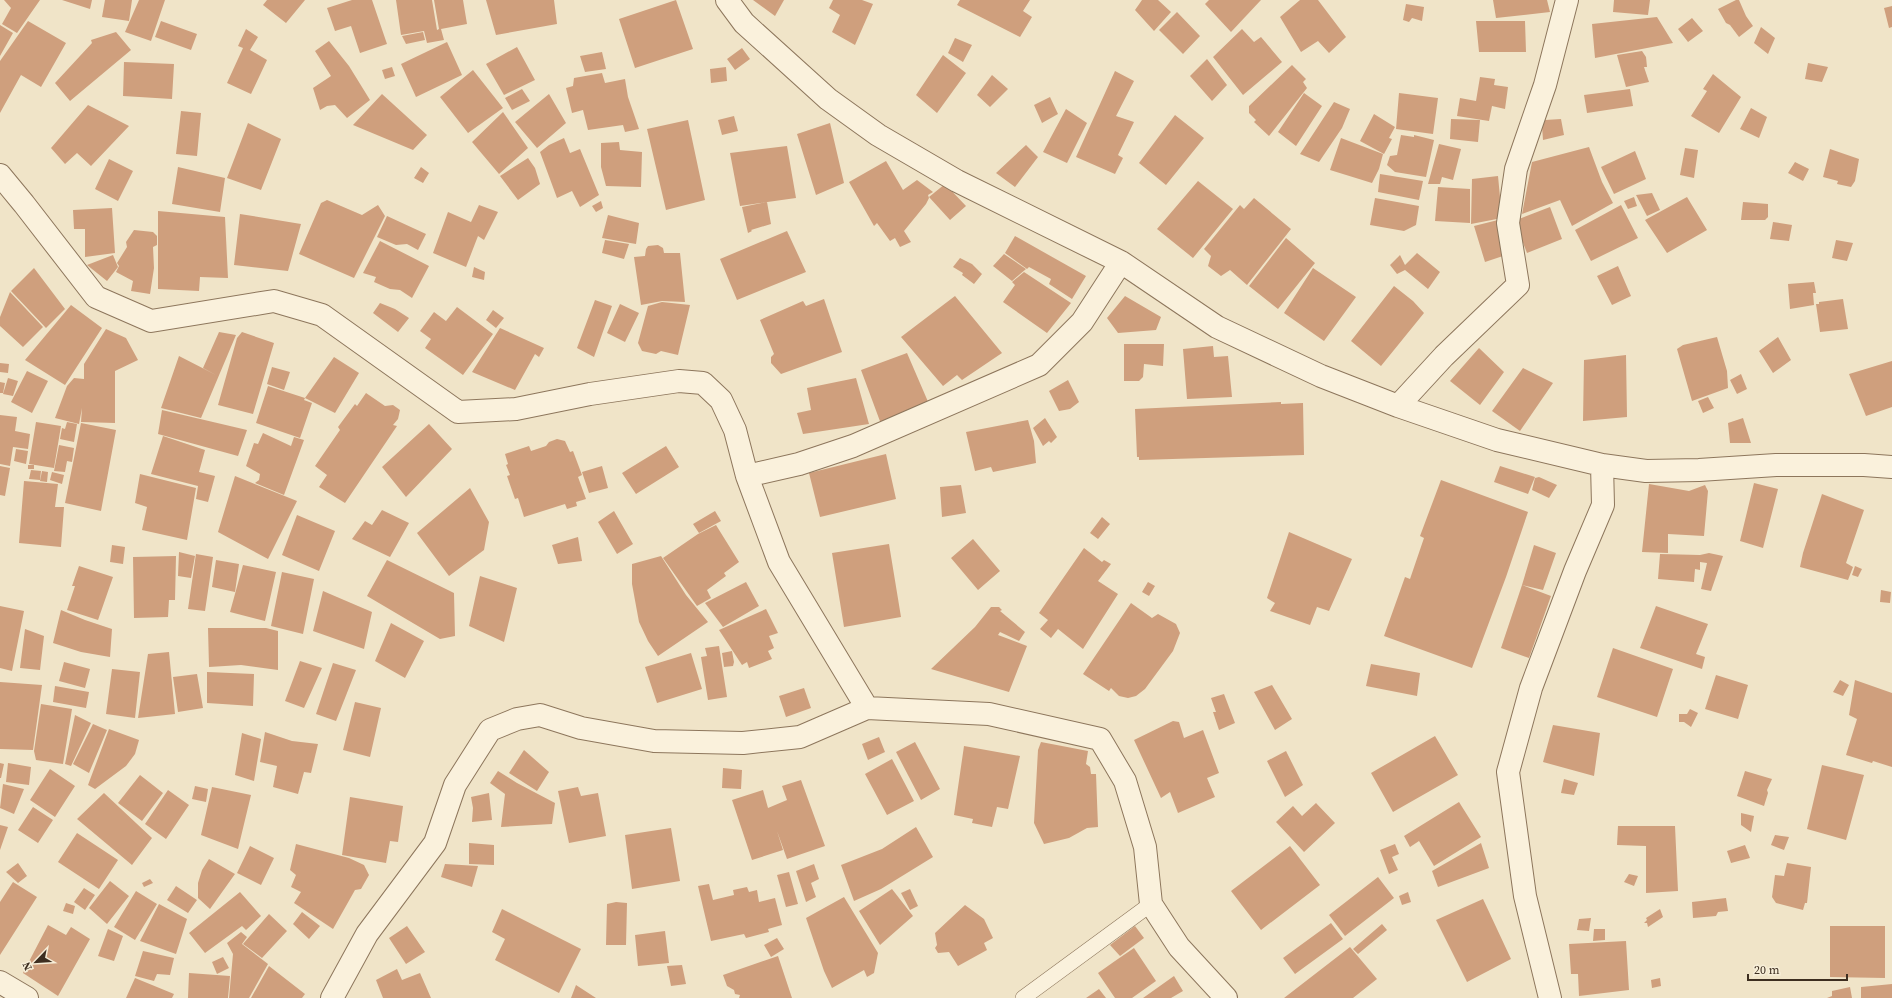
<svg xmlns="http://www.w3.org/2000/svg" width="1892" height="998" viewBox="0 0 1892 998" font-family="'Source Serif 4',serif">
<style>
.building{fill:#cf9f7d}
.lines{fill:none;stroke-linecap:round;stroke-linejoin:round}
.lane-casing{stroke:#8d765c;stroke-width:16}
.street-casing{stroke:#8d765c;stroke-width:24}
.lane{stroke:#faf1dc;stroke-width:15}
.street{stroke:#faf1dc;stroke-width:22}
</style>
<rect width="100%" height="100%" fill="#f0e4c8"/>
<!-- building -->
<path class="building" d="M4,0H40L17,33L2,24L11,8Z
M62,0H92L90,9Z
M105,0H132L129,21L102,17Z
M139,0H165L151,41L125,32Z
M267,0H305L286,23L263,5Z
M352,0H372L387,44L360,53L351,26L335,31L327,8Z
M396,0H432L437,30L439,29L434,0H463L467,24L441,29L444,40L427,43L424,31L401,35Z
M486,0H554L557,24L496,35Z
M676,0L693,49L635,68L619,19Z
M753,0H784L775,16Z
M833,0H862L873,4L855,45L832,32L840,15L829,8Z
M960,0H1030L1023,11L1032,17L1020,37L957,5Z
M1142,0H1158L1171,12L1154,31L1135,10Z
M1209,0H1261L1231,32L1205,4Z
M1300,0H1318L1346,37L1329,53L1318,41L1301,52L1280,17Z
M1493,0H1547L1550,12L1496,18Z
M1614,0H1650L1648,15L1613,12Z
M1736,0H1739L1746,16L1753,26L1739,37L1730,25L1726,23L1718,9Z
M1406,4L1424,7L1422,21L1412,18L1409,22L1403,20Z
M1892,6V27L1889,28L1884,8Z
M1177,12L1200,36L1183,54L1159,30Z
M1657,17L1673,43L1595,58L1592,24Z
M1692,18L1703,31L1688,42L1678,29Z
M28,21L66,43L41,87L21,75L0,113V61Z
M161,21L197,34L191,50L155,37Z
M1476,21H1525L1526,52H1479Z
M0,25L13,33L0,56Z
M1761,27L1775,38L1768,54L1754,43Z
M246,29L258,37L250,50L267,60L251,94L227,83L243,48L238,46Z
M1242,29L1254,42L1261,37L1282,62L1243,95L1213,57Z
M116,32L131,50L70,101L55,83L92,43L91,40Z
M423,32L425,40L406,44L402,36Z
M955,38L972,45L963,62L948,53Z
M329,41L349,66L370,100L347,118L335,105L327,106L320,110L313,88L331,76L315,51Z
M447,42L462,75L416,97L401,64Z
M517,47L535,80L504,95L486,64Z
M742,48L750,59L735,70L727,59Z
M1642,51L1646,57L1647,67H1644L1649,82L1626,87L1617,55Z
M602,52L606,69L585,72L580,56Z
M943,55L966,73L937,113L916,95Z
M1207,59L1227,85L1212,101L1190,76Z
M124,62L174,64L172,99L123,96Z
M1808,63L1828,67L1822,82L1805,79Z
M1292,65L1306,79L1303,82L1307,88L1269,136L1254,122L1256,120L1249,113V106Z
M392,67L395,76L385,79L382,70Z
M726,67L727,81L711,83L710,69Z
M473,70L503,108L468,133L440,97Z
M1115,71L1134,81L1116,116L1134,122L1118,155L1123,158L1115,174L1076,157Z
M602,73L605,83L625,79L628,97L639,129L625,132L623,125L588,130L583,110L572,113L566,88L573,86L574,78Z
M1713,74L1741,97L1719,133L1691,116L1707,91L1703,89Z
M992,75L1008,89L990,107L977,95Z
M1480,77L1495,79L1494,85L1508,87L1505,109L1492,106L1489,121L1457,116L1460,98L1476,101Z
M522,89L530,101L512,110L505,98Z
M1630,89L1633,106L1587,113L1584,95Z
M1304,93L1322,106L1296,146L1278,132Z
M1399,93L1438,98L1433,134L1396,129Z
M382,94L427,135L413,150L353,125Z
M549,94L566,123L537,148L515,122Z
M1050,97L1058,114L1042,123L1034,105Z
M1334,102L1350,109L1342,128L1319,162L1300,154Z
M88,105L129,126L91,166L77,153L65,164L51,148Z
M1751,108L1767,117L1759,138L1740,129Z
M1066,109L1087,123L1067,163L1043,152Z
M181,111L201,113L197,156L176,154Z
M503,112L528,148L499,174L472,142Z
M1374,114L1395,127L1389,138L1392,139L1384,154L1360,141Z
M1175,115L1204,138L1166,185L1139,163Z
M734,116L738,131L722,135L718,120Z
M1451,119L1480,120L1478,142L1450,139Z
M1561,119L1564,135L1543,140L1542,126L1545,120Z
M688,120L705,200L666,210L647,129Z
M248,123L281,139L261,190L227,178Z
M830,123L844,183L816,195L797,134Z
M1401,135L1414,137V135L1434,140L1426,177L1395,172L1387,165L1390,156L1397,155Z
M564,138L570,153L580,149L599,195L580,207L572,191L557,198L540,152L549,145Z
M1341,138L1383,154L1379,169L1372,183L1330,170Z
M619,142L620,150L642,152L641,187L606,186L601,167V143Z
M1439,144L1461,149L1453,180L1442,177L1440,184H1428Z
M1026,145L1038,157L1015,187L996,173Z
M787,146L796,198L740,206L730,153Z
M1589,147L1602,182L1613,203L1572,226L1560,200L1522,214L1532,162Z
M1685,148L1698,150L1694,178L1680,175Z
M1830,149L1859,159L1855,181L1851,187L1837,184L1838,181L1823,177Z
M1635,151L1646,179L1614,194L1601,167Z
M528,158L535,168L540,184L518,200L500,176Z
M109,159L133,171L118,201L95,189Z
M886,161L903,190L917,180L933,192L928,195L929,198L926,204L904,231L911,242L900,247L895,238L890,241L877,223L874,226L849,182Z
M1795,162L1809,169L1803,181L1788,173Z
M178,167L225,178L220,212L172,204Z
M421,167L429,173L423,183L414,178Z
M1380,174L1423,181L1419,200L1378,192Z
M1498,176L1502,218L1471,224L1472,179Z
M1198,181L1233,209L1193,258L1157,229Z
M945,184L966,206L950,220L929,197Z
M1438,187L1470,189V223L1435,221Z
M1652,193L1660,210L1647,216L1636,195Z
M1634,197L1637,206L1628,209L1624,201Z
M1687,197L1707,230L1667,253L1645,220Z
M1254,198L1291,229L1247,285L1230,270L1221,276L1208,266L1211,256L1204,249L1240,205L1244,209Z
M1375,198L1419,206L1416,225L1404,231L1370,225Z
M327,200L362,215L378,205L385,216L354,278L299,254L321,203Z
M601,201L603,208L596,212L592,206Z
M767,202L771,224L751,230L752,231L748,233L742,207Z
M1743,202L1768,204V217L1765,220H1741Z
M479,205L498,212L484,240L478,236L466,267L433,253L448,212L471,222Z
M1621,205L1638,238L1591,261L1575,230Z
M1550,207L1562,239L1527,253L1517,227L1519,219Z
M112,208L115,253L85,257V229H74L73,210Z
M158,211L225,217L228,278L200,277L199,291L158,289Z
M240,214L301,224L288,271L234,265Z
M608,215L639,223L636,244L602,238Z
M387,216L426,234L418,250L407,244L396,245L377,237Z
M1498,220L1506,255L1485,262L1474,226Z
M1773,222L1792,225L1789,241L1770,239Z
M134,230L153,232L157,236V245L153,247L154,268L150,294L131,291L133,281L116,272L119,266L117,263L127,247L126,242Z
M787,231L806,272L737,300L720,259Z
M1015,236L1086,276L1072,299L1049,284L1051,279L1029,267L1027,269L1005,253Z
M1286,238L1315,263L1278,309L1249,286Z
M605,240L629,244L624,259L602,253Z
M1836,240L1853,243L1847,261L1832,258Z
M380,241L429,266L412,298L400,290L390,289L374,282L376,277L363,273Z
M658,245L663,248L664,253H680L685,302L662,301L641,305L634,257L645,256L646,249L648,246Z
M1417,253L1440,272L1428,289L1405,270L1397,274L1390,265L1400,255L1405,265Z
M1004,254L1026,269L1012,281L993,266Z
M113,255L118,267L107,281L87,265Z
M960,258L972,264L982,274L974,284L962,275L963,273L953,267Z
M1618,266L1631,296L1612,305L1597,276Z
M474,267L485,272L484,280L472,277Z
M34,268L65,309L46,328L11,291Z
M1313,268L1356,297L1324,341L1284,313Z
M1024,272L1071,303L1047,333L1003,302L1015,285L1012,282Z
M1814,282L1816,293H1813L1814,305L1790,309L1788,284Z
M1394,286L1413,301L1424,313L1381,366L1351,341Z
M10,292L43,327L23,347L0,326V317Z
M955,296L1002,353L962,380L957,375L943,386L901,337Z
M1125,296L1161,317L1156,330L1118,333L1107,318Z
M824,299L842,352L781,374L771,363V357L774,354L760,320L803,301L806,306Z
M1843,299L1848,329L1820,332L1816,304H1819V302Z
M595,300L612,306L594,357L577,348Z
M662,302L690,305L678,355L661,351L656,354L642,351L638,343L648,306Z
M380,303L395,309L409,318L398,332L373,313Z
M620,304L639,313L625,342L607,333Z
M71,305L102,328L65,385L25,360Z
M457,307L493,334L463,375L425,348L431,339L420,331L434,312L446,321Z
M493,310L504,318L496,328L486,320Z
M500,328L544,348L539,357L535,354L515,390L472,372Z
M106,329L126,338L138,360L115,371V423L81,422L82,408L79,424L55,418L67,386L74,378L84,379V364Z
M219,332L236,335L201,418L161,408L179,356L216,375L203,368Z
M242,332L274,343L253,414L218,405L237,338Z
M1717,337L1727,371L1728,388L1692,401L1677,349L1683,345Z
M1778,337L1791,360L1773,373L1759,351Z
M1124,344H1164L1163,366L1144,364L1143,377L1139,381H1124Z
M1213,346L1214,357L1228,356L1232,397L1187,399L1183,349Z
M1479,348L1504,372L1480,405L1450,381Z
M907,353L929,404L881,424L861,370Z
M1626,355L1627,417L1583,421L1584,360Z
M334,357L359,373L335,413L305,398L304,400L312,403L300,438L256,423L268,386L305,398Z
M1892,361V407L1866,416L1849,374Z
M0,363L9,364L8,373L0,372Z
M272,367L290,372L284,390L267,384Z
M1523,368L1553,383L1520,431L1492,411Z
M27,371L48,381L32,413L11,402Z
M1741,374L1747,389L1737,394L1730,380Z
M8,378L18,381L13,396L3,394Z
M856,378L869,424L803,434L797,413L811,410L807,388Z
M1068,380L1079,402L1070,409L1059,411L1049,391Z
M0,382L5,383L3,393H0Z
M366,393L385,406L393,405L400,410L398,419L393,425L397,426L345,503L319,487L327,475L315,466L340,430L338,427L355,404L357,406Z
M1708,397L1714,408L1703,413L1698,401Z
M1281,402V404L1303,403L1304,455L1139,460V457H1137L1135,409Z
M162,410L247,430L238,456L158,434Z
M0,415L17,417L15,431L30,434L28,449L13,447L10,466L0,464Z
M1045,418L1057,437L1051,443L1049,441L1043,446L1033,428Z
M1743,418L1751,443H1730L1728,423Z
M1028,420L1034,441L1036,463L993,472L991,467L975,471L966,432Z
M36,422L61,426L54,468L29,464Z
M67,422L77,424L74,442L60,439L62,428L65,429Z
M81,423L116,430L101,511L65,503Z
M429,424L452,449L406,497L382,467Z
M263,433L291,446L294,437L304,440L284,495L255,483L259,480L260,474L246,466L254,443L258,444Z
M163,436L205,450L199,472L215,476L208,502L196,499L198,486L151,474Z
M557,439L565,441L570,452L573,451L582,475L578,477L586,499L576,502L577,506L567,509L565,504L524,517L518,498L515,499L507,476L510,475L506,465L508,464L505,454L529,446L531,451L546,446L549,442Z
M59,445L74,448L72,462L67,461L65,472L54,471Z
M666,446L679,467L636,494L622,473Z
M16,449L28,451L26,464L14,461Z
M886,454L896,499L820,517L809,473Z
M28,465H34V469H28Z
M0,466L10,468L5,496L0,495Z
M602,466L608,488L589,493L582,472Z
M1500,466L1535,477L1528,494L1494,482Z
M31,470L41,471L40,480L29,479Z
M42,471L48,472L47,482L40,481Z
M52,472L64,475L62,484L50,480Z
M140,474L196,488L187,540L142,530L147,507L135,503Z
M235,476L297,501L268,559L218,532Z
M1539,477L1557,485L1549,498L1532,490L1535,478Z
M1441,480L1528,512L1506,577L1472,668L1384,636L1405,577L1410,579L1424,538L1420,536Z
M24,481L58,484L55,507H64L61,547L19,543Z
M1754,483L1778,489L1763,548L1740,541Z
M1649,484L1689,491L1705,485L1708,491L1704,536L1668,534V553L1642,552Z
M961,485L966,513L942,517L940,487Z
M470,488L489,522L484,550L449,576L417,533Z
M1822,494L1864,510L1846,563L1853,567L1848,580L1800,567L1803,553Z
M382,510L409,523L390,557L352,539L365,521L372,525Z
M614,511L633,544L617,554L598,522Z
M715,511L721,521L699,533L693,524Z
M297,515L335,531L319,571L282,555Z
M1102,517L1110,524L1098,539L1090,533Z
M716,525L739,562L724,573L726,576L707,590L711,598L697,606L663,558L698,534Z
M1289,532L1352,559L1329,611L1317,607L1310,625L1270,611L1275,603L1267,598Z
M578,537L582,561L558,564L552,545Z
M973,539L1000,571L978,590L951,558Z
M889,544L901,617L844,627L832,553Z
M112,545L125,547L123,564L110,562Z
M1534,545L1556,553L1543,590L1522,585L1551,596L1529,658L1501,648L1522,585Z
M1084,548L1102,562L1104,560L1111,564L1098,581L1118,594L1083,649L1058,629L1051,638L1040,629L1048,620L1039,613Z
M179,552L195,556L191,578L178,576Z
M1709,553L1723,556L1711,591L1701,589L1707,563L1700,562V570L1695,569L1694,582L1658,579L1660,554L1700,555Z
M196,554L213,557L205,611L188,609Z
M176,556L175,600H169L168,617L134,618L133,557Z
M661,556L686,595L708,622L658,656L648,641L639,622L632,584V564Z
M216,560L239,564L235,592L212,587Z
M387,560L454,593L455,636L440,639L367,596Z
M243,565L276,572L265,621L230,612Z
M79,566L113,577L98,620L67,610L75,586H72Z
M1855,566L1862,569L1858,577L1852,575Z
M282,572L314,579L303,634L271,626Z
M480,576L517,588L504,642L469,626Z
M746,582L759,606L723,627L705,603Z
M1148,582L1155,586L1149,596L1142,592Z
M1881,590L1891,592L1890,603L1880,602Z
M323,591L372,612L364,649L313,631Z
M1131,603L1152,618L1158,614L1176,624L1180,633L1173,651L1145,689L1136,696L1128,698L1119,696L1111,688L1109,691L1083,674Z
M0,606L24,611L12,671L0,668Z
M1656,606L1708,624L1696,654L1705,657L1702,669L1640,648Z
M991,607H999L1002,610L1000,611L1025,632L1019,641L1000,632L998,635L1027,646L1009,692L931,669L975,627Z
M766,609L778,633L769,636L774,648L768,651L772,659L749,668L747,662L742,665L719,630Z
M61,610L85,620L112,629L110,657L81,652L53,643Z
M391,623L424,641L405,678L375,661Z
M208,628H266L278,631V670L241,665L209,667Z
M25,629L44,636L40,670L20,668Z
M719,646L727,697L708,700L701,657L707,656L705,648Z
M1613,648L1673,669L1657,717L1597,697Z
M732,651L734,662L733,666L724,667L722,653Z
M169,652L175,714L138,718L148,654Z
M691,653L702,689L657,703L645,667Z
M300,661L322,668L304,708L285,701Z
M64,662L90,669L85,688L59,681Z
M333,663L356,670L336,721L316,714Z
M1371,664L1420,673L1417,696L1366,686Z
M112,669L140,672L135,718L106,714Z
M207,672L254,674L253,706L207,703Z
M197,674L203,708L178,712L173,677Z
M1716,675L1748,685L1738,719L1705,709Z
M1840,680L1849,685L1843,696L1833,692Z
M1855,680L1892,693V767L1873,761L1872,763L1846,755L1857,719L1849,715Z
M0,682L42,685L33,750L0,749Z
M1272,685L1292,719L1275,730L1254,692Z
M55,686L89,692L86,708L53,702Z
M804,688L811,708L786,717L779,696Z
M1224,694L1235,723L1219,730L1213,712H1216L1211,698Z
M355,702L381,708L370,757L343,750Z
M41,704L72,709L63,764L36,760L34,751Z
M1690,709L1698,713L1691,727L1684,722H1679V714H1687Z
M75,715L91,723L71,766L65,764Z
M1173,721L1179,722L1184,738L1203,730L1219,773L1207,778L1215,797L1178,813L1170,792L1161,798L1134,740Z
M93,724L107,730L89,773L73,764Z
M1553,725L1600,733L1594,776L1543,762Z
M109,729L139,740L135,754L126,766L95,789L88,785Z
M265,732L292,741L318,744L311,773L304,772L298,794L273,787L277,766L260,762Z
M242,733L261,739L254,781L235,775Z
M1435,736L1458,775L1393,812L1371,773Z
M879,737L885,752L868,760L862,744Z
M915,742L940,789L921,800L896,752Z
M1041,742L1088,751L1086,764L1090,767L1091,774H1096L1098,827L1087,828L1069,838L1044,844L1034,823L1038,750Z
M964,746L1020,756L1008,809L997,807L992,827L972,823L973,819L954,815Z
M524,750L549,772L537,791L509,773Z
M1286,751L1303,785L1285,797L1267,761Z
M892,759L914,801L887,815L865,774Z
M0,763L4,764L1,778H0Z
M8,763L31,767L29,785L6,782Z
M1822,765L1864,775L1846,840L1807,829Z
M723,768L742,770L741,789L722,788Z
M50,769L75,786L55,817L30,800Z
M498,771L517,783L555,803L552,824L501,827L505,794L490,783Z
M1745,771L1772,779L1767,790L1768,793L1764,806L1737,796Z
M140,775L163,793L142,821L118,803Z
M1564,779L1578,783L1574,795L1561,793Z
M801,780L825,846L787,859L777,831L783,850L752,860L732,800L763,790L768,808L787,800L782,786Z
M3,784L24,789L14,814L0,808Z
M195,786L208,789L206,802L192,799Z
M212,787L251,795L238,849L201,835Z
M578,787L581,796L598,793L606,836L569,843L558,791Z
M168,790L189,805L166,839L145,824Z
M104,793L152,838L132,865L77,819Z
M489,793L492,820L472,822L473,808L471,797Z
M350,797L403,806L398,842L390,841L386,863L342,855Z
M1459,802L1481,837L1434,866L1419,841L1410,847L1404,836Z
M1316,803L1335,823L1304,852L1276,822L1293,806L1302,816Z
M33,807L53,820L38,843L18,830Z
M1741,813L1754,816L1751,832L1741,825Z
M0,825L8,827L0,850Z
M1618,826H1675L1678,891L1646,893V846L1617,845Z
M916,827L933,857L881,889L854,901L841,865L882,849Z
M671,828L680,881L632,889L625,835Z
M77,833L118,860L99,889L58,862Z
M1775,835L1789,837L1784,850L1771,845Z
M469,843L494,845V865L469,864Z
M1481,843L1489,868L1438,887L1432,871Z
M296,844L349,858L364,865L369,875L361,889L355,890L333,929L294,903L301,892L291,887L296,875L290,870Z
M1395,844L1399,854L1392,857L1398,870L1389,874L1380,850Z
M1745,845L1750,858L1731,863L1727,851Z
M250,846L274,858L261,885L237,873Z
M1290,846L1320,885L1261,930L1231,891Z
M209,859L235,874L210,909L198,898V883L202,870Z
M18,863L27,876L18,883L6,872Z
M1787,863L1811,867L1807,903H1805L1803,910L1776,903L1772,897L1775,875L1784,876Z
M445,864L478,866L472,887L441,877Z
M814,864L819,879L811,883L816,897L806,902L796,871Z
M789,872L798,904L786,907L777,875Z
M1629,874L1638,876L1634,886L1624,882Z
M1378,877L1394,898L1345,936L1329,915Z
M150,879L153,883L144,887L142,883Z
M110,881L129,896L107,924L89,908Z
M13,882L37,897L0,955V902Z
M709,884L713,900L734,895L733,890L747,887L749,892L757,890L759,902L775,898L782,925L768,929L769,932L746,938L744,934L711,941L698,886Z
M176,886L197,900L188,913L167,900Z
M84,888L95,895L85,910L74,902Z
M892,889L913,916L880,945L859,911Z
M910,889L918,906L910,910L901,893Z
M136,891L157,904L135,940L114,927Z
M240,892L261,916L246,930L242,926L205,953L189,933Z
M1408,892L1411,902L1402,905L1399,896Z
M844,897L878,953L874,973L867,977L864,970L832,988L824,971L806,918Z
M1726,898L1728,911L1718,912L1716,916L1693,918L1692,902Z
M1483,899L1511,959L1467,982L1436,920Z
M616,902L627,903L626,945H606L607,904Z
M66,903L75,906L73,914L63,911Z
M159,904L187,919L176,954L140,941Z
M965,905L984,919L993,938L984,943L987,950L958,966L949,952L938,953L935,948L937,945L935,933Z
M502,909L581,949L559,993L495,960L505,939L492,932Z
M1660,909L1663,917L1648,927L1647,923H1644L1647,920L1646,918Z
M302,912L320,926L309,939L293,924Z
M269,914L287,931L262,958L243,944Z
M1591,918L1589,931L1577,930L1579,919Z
M1331,923L1343,939L1295,974L1283,958Z
M1382,924L1387,930L1358,954L1353,949Z
M48,925L66,935L71,927L90,939L58,996L23,973Z
M407,926L425,952L406,964L389,938Z
M1135,926L1144,938L1120,956L1110,945Z
M1830,926H1885V978L1830,977Z
M108,929L123,936L114,961L98,956Z
M1594,929H1605V940L1593,941Z
M665,931L669,963L638,966L635,935Z
M241,932L247,937L242,944L268,964L249,998H229L233,954L227,943Z
M777,938L784,949L771,957L764,945Z
M1626,941L1629,990L1579,996L1578,974H1571L1569,944Z
M1350,947L1377,979L1353,998H1284Z
M1134,948L1156,981L1132,998H1115L1098,973L1115,961L1126,976L1115,961Z
M143,951L174,958L170,975L157,974L154,981L135,976Z
M778,956L792,998H739L740,995L735,994L734,990L727,986L723,975Z
M223,957L229,968L217,974L212,962Z
M682,965L686,984L671,986L667,966Z
M269,966L305,994L302,998H251Z
M397,969L402,980L420,973L431,998H383L376,980Z
M189,973L230,976L228,998H188Z
M1174,976L1183,991L1171,998H1143Z
M135,978L174,994L172,998H126Z
M1660,978L1661,986L1652,988L1651,980Z
M1892,984V998H1861V987Z
M576,985L596,998H571Z
M1850,987L1852,998H1827L1832,996V991Z
M1099,989L1106,998H1086Z"/>
<g class="lines">
<defs>
<path id="lane" d="M1023,998L1151,904"/>
<path id="street" d="M727,0L744,23L828,99L878,135L957,181L1121,262L1217,327L1321,376L1398,406L1497,440L1602,465L1603,505L1575,571L1531,688L1508,772L1525,896L1550,998
M0,175L24,204L96,297L151,321L274,301L322,315L458,412L516,409L590,394L679,381L703,383L721,400L735,430L747,476L779,562L867,708
M1398,406L1444,356L1518,285L1508,223L1516,169L1545,85L1567,0
M1602,465L1646,471L1699,470L1776,465H1864L1892,467
M747,476L799,464L853,446L1039,365L1082,322L1121,262
M0,982L27,998
M332,998L367,934L435,843L455,785L490,730L517,719L540,715L581,728L654,741L743,743L800,737L867,708L989,714L1100,739L1125,781L1145,847L1151,904L1179,947L1226,998"/>
</defs>
<!-- lane casing -->
<use href="#lane" class="lane-casing"/>
<!-- street casing -->
<use href="#street" class="street-casing"/>
<!-- lane -->
<use href="#lane" class="lane"/>
<!-- street -->
<use href="#street" class="street"/>
</g>
<!-- north arrow -->
<g transform="translate(36 962) rotate(245)" stroke="#f7eed8" stroke-width="3" paint-order="stroke">
<path d="M0-3L7 15L0 10L-7 15Z" fill="#3d2e20"/>
<text y="-6" font-size="11" font-weight="bold" text-anchor="middle" fill="#3d2e20">N</text>
</g>
<!-- scale -->
<path d="M1748 974v6h99v-6" fill="none" stroke="#3d2e20" stroke-width="2"/>
<text x="1754" y="974" font-size="12" fill="#3d2e20" stroke="#f7eed8" stroke-width="3" paint-order="stroke">20 m</text>
</svg>
